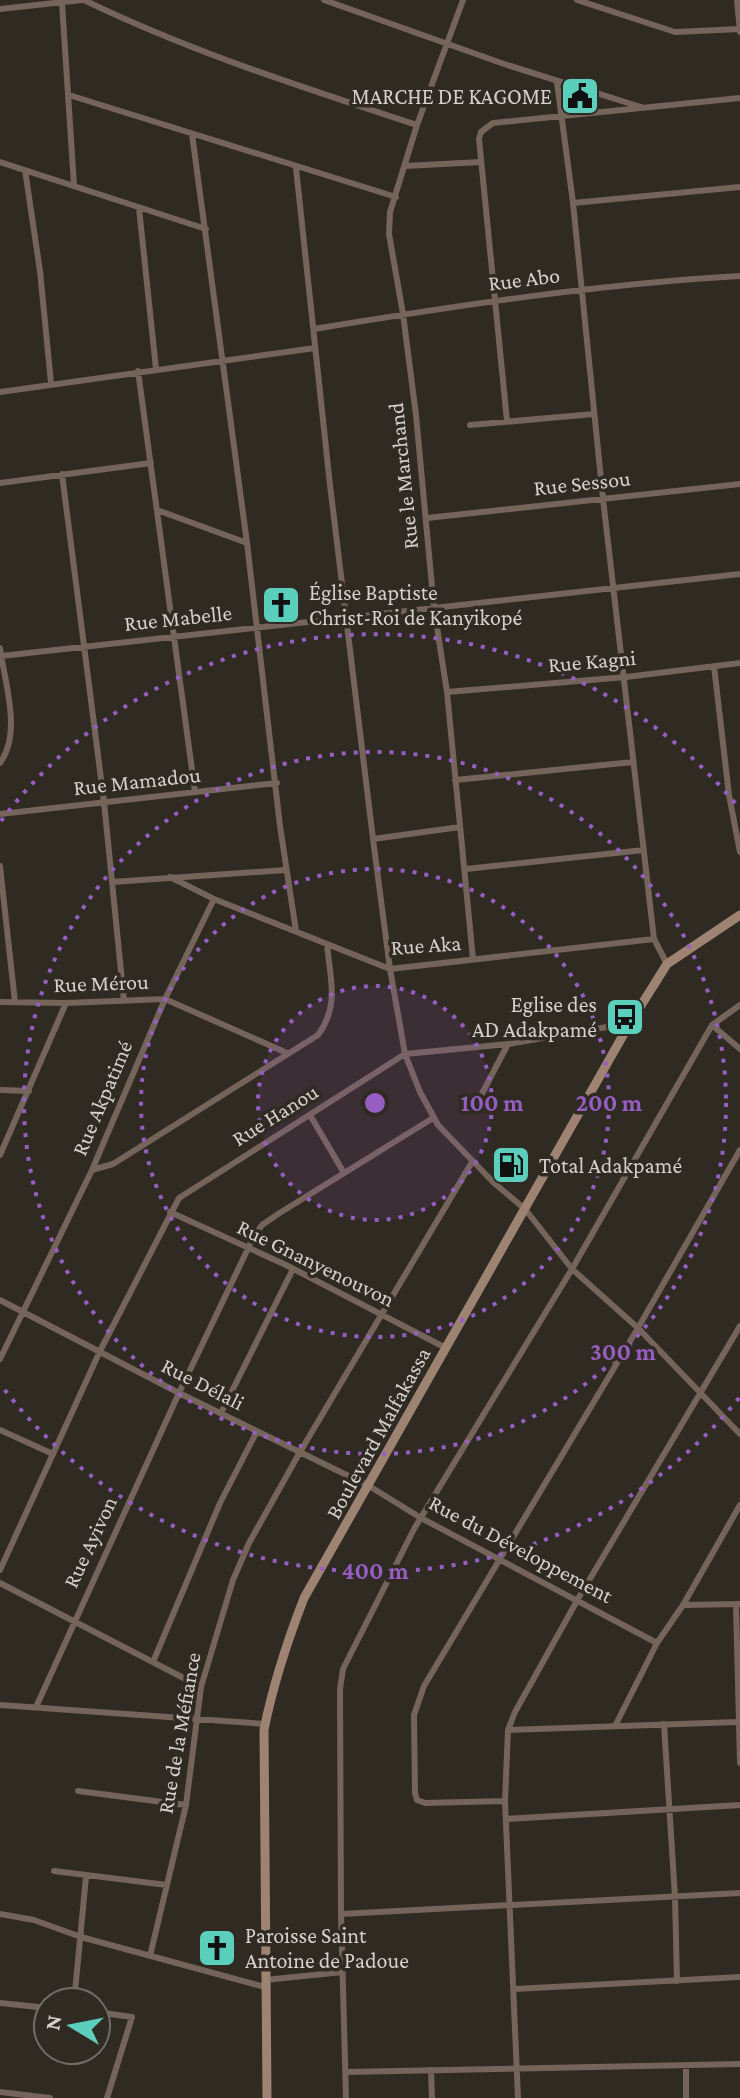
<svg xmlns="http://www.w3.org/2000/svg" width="740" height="2098" viewBox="0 0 740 2098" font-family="'Crimson Pro',serif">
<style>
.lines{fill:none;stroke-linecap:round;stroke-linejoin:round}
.street{stroke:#756459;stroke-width:6}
.secondary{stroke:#9e8372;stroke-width:9}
.ring{fill:none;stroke:#965ec3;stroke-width:4;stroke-dasharray:4 8}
.labels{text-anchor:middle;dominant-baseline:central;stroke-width:7;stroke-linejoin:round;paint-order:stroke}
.poi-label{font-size:22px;fill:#d4d1cb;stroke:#2f2a22;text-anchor:start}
.street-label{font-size:22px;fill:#d4d1cb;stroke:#2f2a22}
.centre{fill:#965ec3;stroke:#2f2a22;stroke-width:4}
.ring-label{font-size:24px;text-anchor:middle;font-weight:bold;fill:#965ec3;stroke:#2f2a22;stroke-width:7;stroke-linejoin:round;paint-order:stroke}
</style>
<rect width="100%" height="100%" fill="#2f2a22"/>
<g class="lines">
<!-- street -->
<path class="street" d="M84,0C191,52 305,88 417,125
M324,0L504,64L641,107
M463,0L417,125L390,212L389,234L403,314L416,415L434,608L447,692L473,959
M577,0L675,32L740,29
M737,0L740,32
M62,3L74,185
M0,9L82,0
M557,82L573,203L603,499L654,939L667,964
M69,95L396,197
M192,134L247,543L280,826L296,931
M0,162L206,229
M405,166L481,162
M296,168L330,485L373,839L390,969L405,1054L420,1092L438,1125L494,1183L525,1209L572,1269L638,1328L740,1434
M25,170L40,271L51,383
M573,203L740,187
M139,208L156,369
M314,329C455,306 597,284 740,276
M138,371L195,792
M0,392L315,348
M507,421L479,139L481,132L493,123L740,98
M470,425L594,414
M62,474L104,802L124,1001
M0,483L151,463
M157,510L247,543
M427,518L740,484
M0,648C5,684 22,733 0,763
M1,656L740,574
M714,666L729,795L740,852
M447,692L626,677L740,663
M455,780L633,762
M0,814L277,783
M373,839L460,827
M0,866L15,1002
M466,869L644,850
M170,877L214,899L390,969L654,939
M112,882L286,870
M0,1002L66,1003L165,999L287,1053
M712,1025L740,1049
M0,1090L29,1091
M475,1107L508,1044
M310,1115L344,1173
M0,1155L66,1003
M92,1170L113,1164L318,1035C340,1005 330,979 327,944
M170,1212L286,1265L446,1348
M0,1300L179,1393L369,1486L421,1518L657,1643
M0,1359L92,1170L165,999L214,899
M221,1413L293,1269
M0,1430L53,1454
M0,1570L100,1351L179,1198L405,1054L508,1044L630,1023
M0,1583L201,1687
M736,1604L740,1763
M683,1605L739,1604
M153,1662L220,1503L257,1431
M0,1705L265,1724
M36,1707L179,1393L254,1236L262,1225L278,1214L433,1118
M664,1724L675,1897L677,1981
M615,1726L657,1643L683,1605L740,1505
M508,1730L737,1722
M78,1791L186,1805
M505,1801L425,1803L417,1800L415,1793L414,1715L424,1686L638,1328L740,1150
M506,1819L740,1805
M54,1871L167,1885
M0,1914L34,1920L81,1937L265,1987
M341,1914L740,1893
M150,1956L186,1805L201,1687L233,1580L249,1543L300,1452L472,1162
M265,1980L343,1972
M515,1989L740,1977
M74,2002L86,1877
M0,2003L48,2008
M96,2012L132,2017L107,2098
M431,2070L432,2098
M346,2072L740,2064
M0,2092L50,2098
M346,2098L341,1914L340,1689L343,1669L414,1529L572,1269L712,1025L740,1005
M518,2098L505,1801L508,1730L515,1712L578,1599L740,1326
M686,2098V2066"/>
<!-- secondary -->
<path class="secondary" d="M267,2098L264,1730C273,1684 287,1642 304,1598L630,1023L667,964L740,915"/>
</g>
<!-- distance rings -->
<circle cx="375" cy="1103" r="117" fill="#965ec3" fill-opacity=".12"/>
<g class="ring">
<circle cx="375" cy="1103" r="117"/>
<circle cx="375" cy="1103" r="234"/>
<circle cx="375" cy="1103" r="351"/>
<path d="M739 1398A468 468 0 0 1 1 1385M1 821A468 468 0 0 1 739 808"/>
</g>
<!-- icons -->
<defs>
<symbol id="civic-square" viewBox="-11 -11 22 22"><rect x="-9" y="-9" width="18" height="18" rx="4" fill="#5bcebc" stroke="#2f2a22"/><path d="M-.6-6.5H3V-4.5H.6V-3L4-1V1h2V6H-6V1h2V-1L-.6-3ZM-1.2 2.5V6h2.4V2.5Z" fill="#111"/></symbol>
<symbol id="church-square" viewBox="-11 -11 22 22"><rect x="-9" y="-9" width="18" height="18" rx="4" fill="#5bcebc" stroke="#2f2a22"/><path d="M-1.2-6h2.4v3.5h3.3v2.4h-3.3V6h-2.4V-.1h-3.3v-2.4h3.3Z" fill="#111"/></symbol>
<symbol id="bus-square" viewBox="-11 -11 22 22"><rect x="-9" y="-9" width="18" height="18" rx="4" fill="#5bcebc" stroke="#2f2a22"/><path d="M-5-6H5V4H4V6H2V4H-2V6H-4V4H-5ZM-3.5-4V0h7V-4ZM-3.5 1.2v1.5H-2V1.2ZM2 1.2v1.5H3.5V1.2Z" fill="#111"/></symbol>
<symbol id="fuel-square" viewBox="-11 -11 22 22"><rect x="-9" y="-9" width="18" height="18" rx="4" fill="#5bcebc" stroke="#2f2a22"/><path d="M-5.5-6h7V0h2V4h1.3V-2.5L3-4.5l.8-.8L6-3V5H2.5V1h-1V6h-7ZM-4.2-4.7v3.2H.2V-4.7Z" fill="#111"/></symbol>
</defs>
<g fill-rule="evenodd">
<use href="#civic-square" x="558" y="74" width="44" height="44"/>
<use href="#church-square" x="259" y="583" width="44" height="44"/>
<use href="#bus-square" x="603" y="995" width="44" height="44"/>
<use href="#fuel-square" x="489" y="1143" width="44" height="44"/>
<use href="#church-square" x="195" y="1926" width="44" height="44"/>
</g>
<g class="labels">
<!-- poi labels -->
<g class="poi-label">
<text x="552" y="96" text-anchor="end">MARCHE DE KAGOME</text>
<text x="309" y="592">Église Baptiste<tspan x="309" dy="25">Christ-Roi de Kanyikopé</tspan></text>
<text x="597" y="1004" text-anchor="end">Eglise des<tspan x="597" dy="25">AD Adakpamé</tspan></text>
<text x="539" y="1165">Total Adakpamé</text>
<text x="245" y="1935">Paroisse Saint<tspan x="245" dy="25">Antoine de Padoue</tspan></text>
</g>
<!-- street labels -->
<g class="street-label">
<text transform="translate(524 279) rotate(-7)">Rue Abo</text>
<text transform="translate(403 476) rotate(-96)">Rue le Marchand</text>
<text transform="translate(582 483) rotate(-6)">Rue Sessou</text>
<text transform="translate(178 618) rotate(-6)">Rue Mabelle</text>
<text transform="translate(592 661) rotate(-5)">Rue Kagni</text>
<text transform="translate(137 781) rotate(-6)">Rue Mamadou</text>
<text transform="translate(426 945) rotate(-4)">Rue Aka</text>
<text transform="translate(101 983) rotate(-2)">Rue Mérou</text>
<text transform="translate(102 1098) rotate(-67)">Rue Akpatimé</text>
<text transform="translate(275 1115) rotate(-32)">Rue Hanou</text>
<text transform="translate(316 1263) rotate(26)">Rue Gnanyenouvon</text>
<text transform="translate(203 1384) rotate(27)">Rue Délali</text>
<text transform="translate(378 1433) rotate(-61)">Boulevard Malfakassa</text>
<text transform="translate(90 1542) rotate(-65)">Rue Ayivon</text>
<text transform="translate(521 1549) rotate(28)">Rue du Développement</text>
<text transform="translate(179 1733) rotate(-80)">Rue de la Méfiance</text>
</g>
</g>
<circle cx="375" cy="1103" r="12" class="centre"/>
<g class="ring-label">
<text x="492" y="1111">100 m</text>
<text x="609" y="1111">200 m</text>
<text x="623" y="1360">300 m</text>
<text x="375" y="1579">400 m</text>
</g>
<!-- north arrow -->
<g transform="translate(72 2026) rotate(280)"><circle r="38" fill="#2f2a22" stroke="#716d66" stroke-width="2"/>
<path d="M0-6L14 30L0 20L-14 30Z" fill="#5bcebc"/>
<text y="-12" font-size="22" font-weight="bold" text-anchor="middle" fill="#d4d1cb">N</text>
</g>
</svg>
